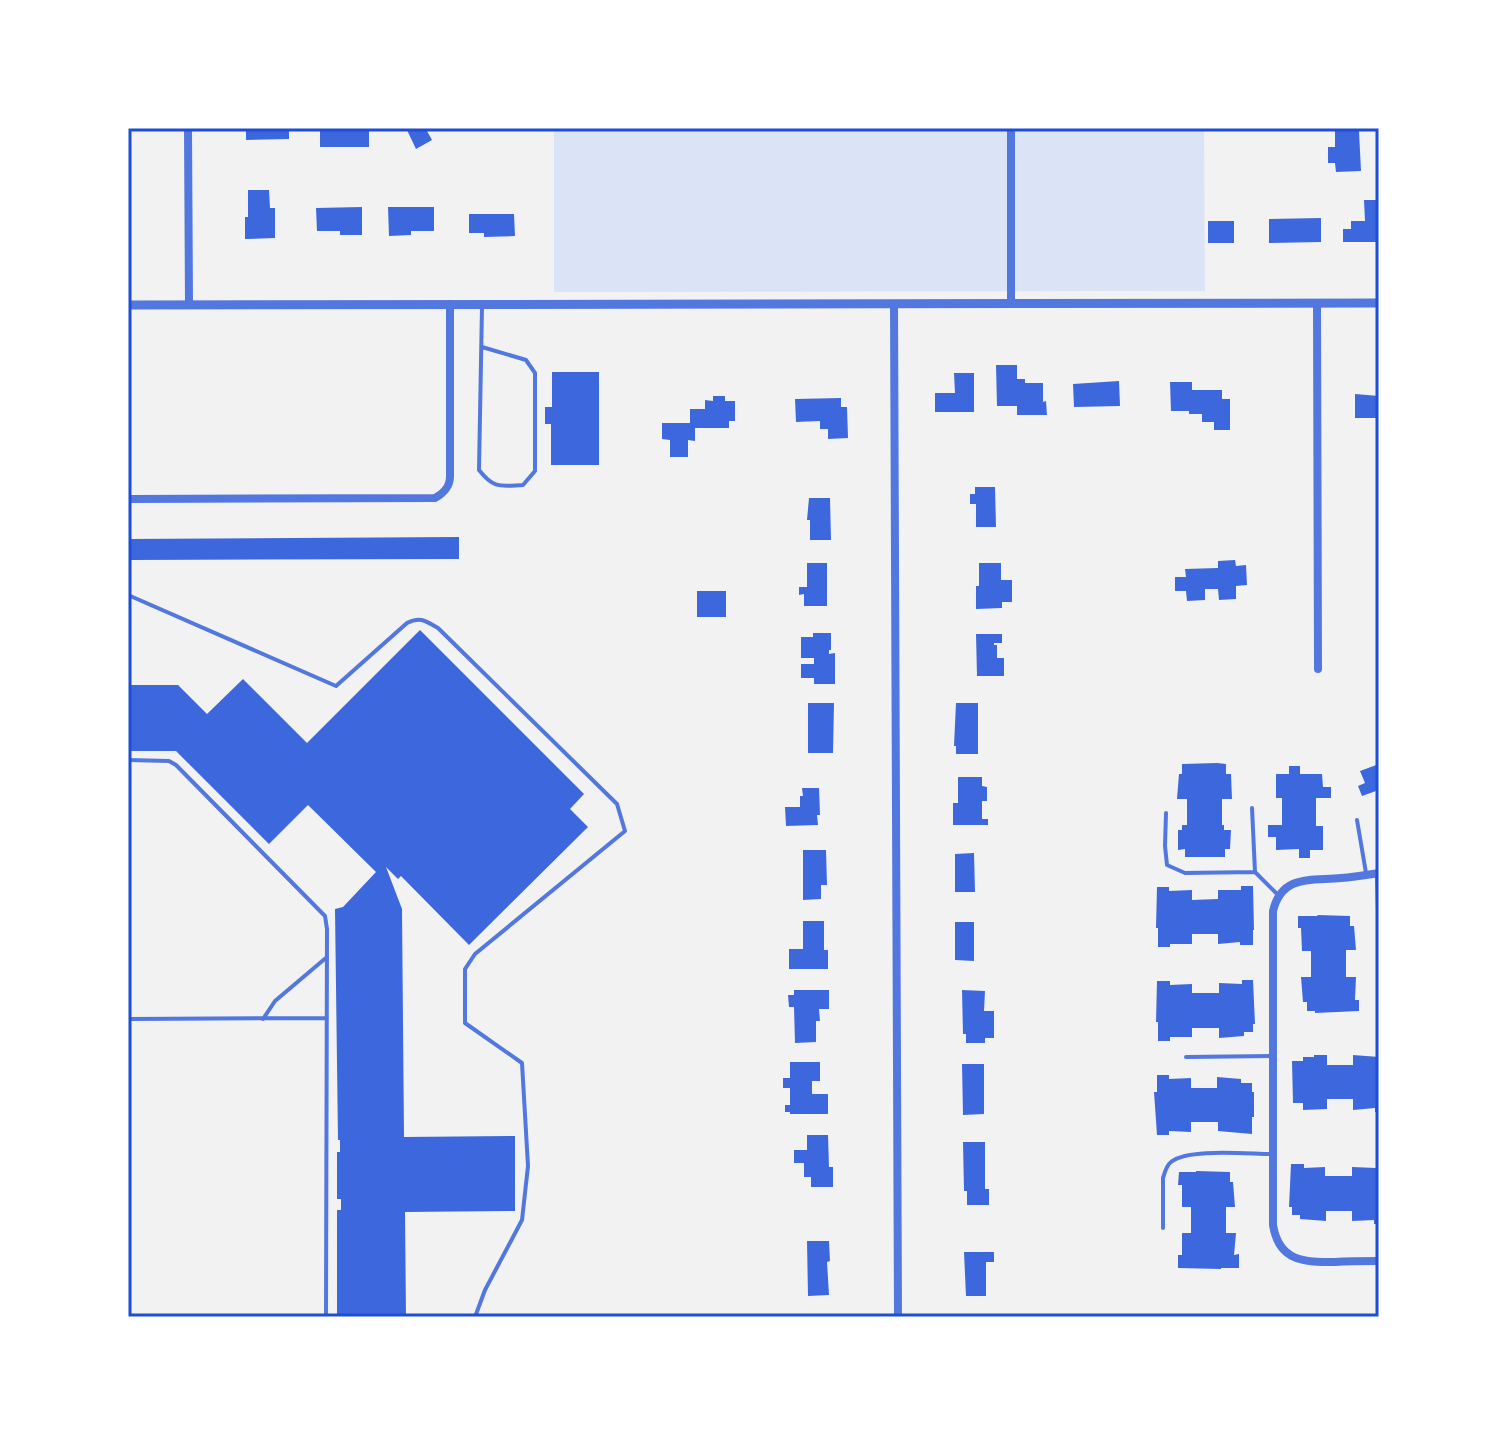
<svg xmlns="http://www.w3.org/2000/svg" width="1507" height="1445" viewBox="0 0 1507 1445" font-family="Merriweather,serif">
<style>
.green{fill:#dbe4f7}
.building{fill:#3d67dc}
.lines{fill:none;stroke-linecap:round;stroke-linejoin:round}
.service{stroke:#5277de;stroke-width:4}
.minor{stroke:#5277de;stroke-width:8}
.tertiary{stroke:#5277de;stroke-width:9}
.neatline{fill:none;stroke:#1d4ed8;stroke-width:3}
</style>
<rect width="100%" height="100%" fill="#f2f2f2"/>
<!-- green -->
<path class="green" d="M554,128H1204L1205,291L554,292Z"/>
<!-- building -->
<path class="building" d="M246,128H289V139L246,140Z
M320,128H369V147H320Z
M406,128H433L427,131L432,140L416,149Z
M1335,131H1359L1361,171L1336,172L1335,163H1328V147H1335Z
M248,190H269L270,208H275V238L245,239V217H248Z
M1364,200H1379V242H1343V229H1351V221H1365Z
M362,207V235H340V231H317L316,208Z
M388,207H434V231H411V235L389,236Z
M469,214H514L515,236L484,237V233H469Z
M1321,218V242L1269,243V219Z
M1208,221H1234V243H1208Z
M996,365H1017V379H1025V383H1043V402L1046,401L1047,415H1017V406H997Z
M552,372H599V465H551V424H545V407H552Z
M954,373H974V412H935V393H955Z
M1119,381L1120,406L1074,407L1073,384Z
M1170,382H1192V390H1222V399H1230V430H1214V422H1202V414H1189V411H1171Z
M1355,394L1379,396V418H1355Z
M713,396H725V401H735V421H729V428H695V441L688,440V457H670V440L662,439V423H690V409H705V400L713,401Z
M841,398V407H847L848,438L828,439V429H820V421L796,422L795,399Z
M975,487H995L996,527H976V504H970V494H975Z
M809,498H830L831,540H810V520H807Z
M459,537V559L128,560V539Z
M1235,560L1236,566L1246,565L1247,585L1236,586V599L1219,600L1218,589H1205V600L1187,601L1186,591H1175V577H1186L1185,569L1218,568V561Z
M807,563H827V606H804V594L799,595V587H807Z
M979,563H1001V580H1012V602H1002V608L976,609V586H979Z
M697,591H726V617H697Z
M420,630L584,794L570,809L588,827L469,945L401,876L398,879L386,867L402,909L404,1137L515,1136V1211L405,1212L406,1317H337V1210H341V1199H337V1152H340V1140H338L335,909L343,907L376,872L308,805L269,844L176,751H128V685H178L207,714L243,679L307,743Z
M813,633H831V650H829V654L835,653V684H814V678H801V664H814V658H801V637H813Z
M976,634H1002V643H994V645H997V658H1004V676H977Z
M808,703H834L833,753H808Z
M956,703H978V754H956V746H954Z
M1217,763L1226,764V774H1231L1232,799H1222V825H1224V830H1231L1230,849H1225V857H1185V849L1178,850V830H1182V825H1187V799H1177L1179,774H1182V764Z
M1379,764V799L1376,791L1362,796L1358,786L1365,783L1360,771Z
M1289,766H1300V774H1322L1323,787H1331V798H1316V826H1323V850H1310V858H1299V849L1276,850V837H1268V825H1282V798H1276V774H1289Z
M958,777H982V786L987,787V801H982V819H988V825H953V803H958Z
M802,788H819L820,815H817L818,825L786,826L785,807H800V796H803Z
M803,850H826L827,885H821V899L803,900Z
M974,853L975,892H955V854Z
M1241,886H1253L1254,930H1253V945H1240V942L1218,944V934H1192V944H1170V947H1158V928H1156L1157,887H1169V891L1192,890V900L1218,899V890H1241Z
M1317,915L1350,916V926H1354L1356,950H1346V977H1356L1355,1000H1359V1011L1315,1013V1011H1307V1002H1303L1301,977H1311V951H1302L1301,928H1298V916H1318Z
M803,921H824V950H828V969H789V949H803Z
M955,922H974V961L955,960Z
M1242,980H1253L1255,1024H1253V1032H1244V1036L1219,1038V1028H1192V1037H1170V1041H1158V1022H1156L1157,981H1170V985L1192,984V993H1219V983L1242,984Z
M794,990H829V1009H819L820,1021H816V1042L795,1043L794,1007H789L788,995H794Z
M962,990L985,991L984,1011H994V1038H985V1043H966V1034H963Z
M1314,1055H1327V1065H1353V1055L1379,1057V1112H1375V1108L1353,1110V1099H1327V1109L1303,1110V1103H1293L1292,1061H1303V1057H1314Z
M790,1062H820V1081H812V1094H828V1114H790V1112H785V1105H790V1088H783V1078H790Z
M962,1064H984V1114L963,1115Z
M1157,1075H1169V1079L1191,1078V1088H1217V1077L1241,1079V1083H1252V1092H1254V1117H1252V1134L1218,1131V1122H1191V1132L1169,1131V1135H1157L1154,1092H1157Z
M807,1135H828L829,1167H833V1187H811V1177H804V1163H794V1150H807Z
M963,1142H985V1189H989V1205H967V1191H964Z
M1291,1164H1304V1168L1325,1167V1176H1352V1167L1376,1168V1172H1379V1224H1374V1220L1352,1221V1211H1326V1221L1300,1219V1215H1292V1207H1289Z
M1196,1171L1230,1172V1182H1233L1235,1207H1226V1233H1236L1234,1255L1239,1254V1268H1221V1269L1178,1268V1255H1182V1233H1191V1207H1182V1185H1178L1179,1172H1196Z
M807,1241H829L830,1261L827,1262L829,1295L808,1296Z
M964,1252H994V1262H986V1296H966Z"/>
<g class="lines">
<!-- service -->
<path class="service" d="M482,307L479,470C494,489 500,486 523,485L535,471V373L526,360L482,347
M128,595L336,686L407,623C420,616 426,621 438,628L617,804L625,831L475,954L465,969V1023L522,1063L528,1166L522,1220L485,1290L475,1317
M128,760L169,761L176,765L325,916L327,929L326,1317
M1252,808L1255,872L1279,896
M1166,813L1165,846L1167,865L1185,873L1255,872
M1357,820L1366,873
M1377,876L1379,946
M128,1019L327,1018
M263,1019L275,1001L327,957
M1186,1057L1271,1056
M1163,1228V1178C1165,1172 1166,1166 1171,1162C1187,1148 1248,1154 1271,1154"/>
<!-- minor -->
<path class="minor" d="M188,128L189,305
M1011,128V304
M1317,303L1318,669
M894,304L898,1317
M128,499L435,498C444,493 450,487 450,476V304
M1379,873C1366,875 1354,877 1341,878C1311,881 1282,874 1273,911V1225C1279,1262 1304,1262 1335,1262C1350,1261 1364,1261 1379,1261"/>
<!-- tertiary -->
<path class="tertiary" d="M128,305L1379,303"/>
</g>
<!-- border -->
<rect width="1507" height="1445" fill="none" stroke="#ffffff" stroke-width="260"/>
<rect x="130" y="130" width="1247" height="1185" class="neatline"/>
</svg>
